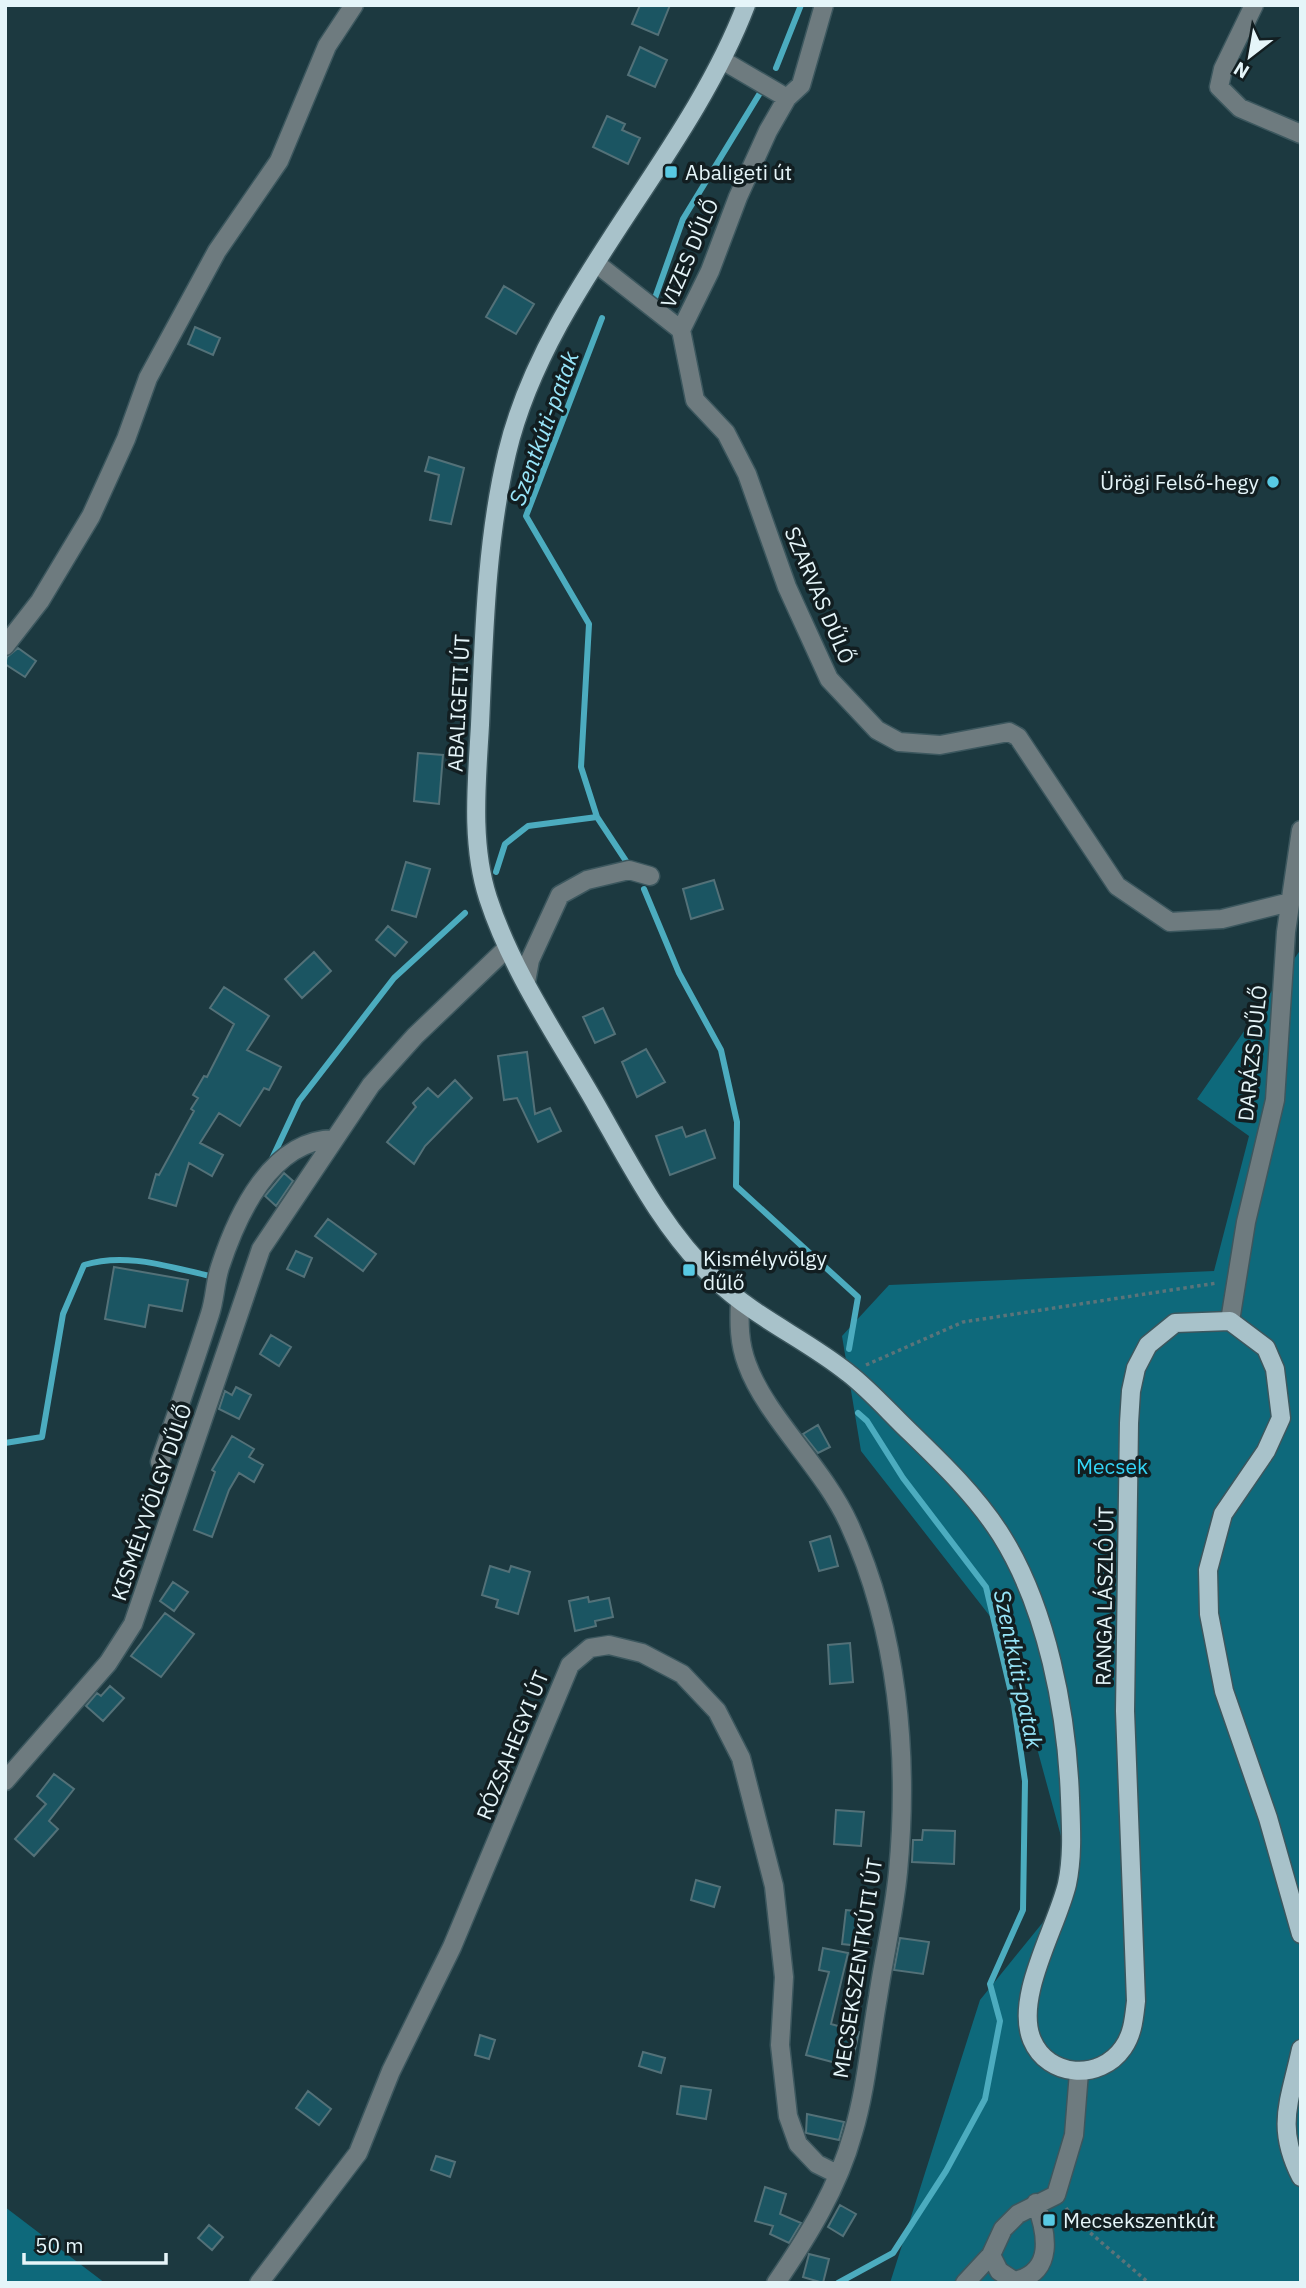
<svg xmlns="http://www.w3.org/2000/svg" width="1306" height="2288" viewBox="0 0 1306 2288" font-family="'IBM Plex Sans',sans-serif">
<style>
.green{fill:#0e697b}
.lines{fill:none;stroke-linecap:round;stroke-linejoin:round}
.stream{stroke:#4cacbf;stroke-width:6}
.building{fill:#1b5562;stroke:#537178;stroke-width:2}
.minor-casing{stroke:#3c575e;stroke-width:21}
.major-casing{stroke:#3c575e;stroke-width:21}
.path{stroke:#5b747a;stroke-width:3.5;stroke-dasharray:3.5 3.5;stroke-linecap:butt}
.minor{stroke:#6e7b7f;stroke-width:18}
.major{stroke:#a8c2ca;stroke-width:18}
.poi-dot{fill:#58c9e3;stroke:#121e21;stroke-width:2.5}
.labels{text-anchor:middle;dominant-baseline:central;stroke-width:7;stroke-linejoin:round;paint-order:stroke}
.poi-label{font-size:21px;fill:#e5f5f9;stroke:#121e21;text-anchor:start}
.street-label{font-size:21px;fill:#e5f5f9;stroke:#121e21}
.park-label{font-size:21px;fill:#34d6f8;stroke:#121e21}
.water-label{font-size:23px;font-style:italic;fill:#98e5f9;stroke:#121e21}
</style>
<rect width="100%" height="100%" fill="#1c3940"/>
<!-- green -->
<path class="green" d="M1301,949V2283H890L980,2000L1074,1884L1007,1638L861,1451L842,1336L889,1285L1214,1271L1249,1136L1197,1099Z
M5,2207L105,2283H5Z"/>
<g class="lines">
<!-- stream -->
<path class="stream" d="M776,68L801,5
M655,298L683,219L760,93
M602,318L526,516L589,624L581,767L597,817L626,861
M496,872L505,844L528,826L597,817
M644,889L679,973L721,1050L737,1122L736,1186L858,1297L849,1349
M270,1163L299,1101L394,978L465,913
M5,1443L42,1437L63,1314L84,1265C126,1252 169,1267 210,1276L212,1272
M838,2283L893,2253L946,2171L985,2099L1000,2021L990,1984L1023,1910L1025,1781L1014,1705L986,1587L903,1478L867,1421L858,1413"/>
</g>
<!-- building -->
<path class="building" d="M640,5H670L658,35L632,24Z
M640,47L667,60L655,87L628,75Z
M607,116L625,124L622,130L640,138L628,164L593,147Z
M504,286L534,304L516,334L486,317Z
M195,327L220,338L213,355L188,344Z
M429,457L464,468L451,524L430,520L439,475L425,471Z
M18,648L36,661L25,677L5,664L7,657Z
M418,753L443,755L439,804L414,801Z
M406,862L430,869L416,917L392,910Z
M714,880L723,909L691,919L683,889Z
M388,926L407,942L395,956L376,940Z
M314,952L331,971L302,998L285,979Z
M224,987L269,1016L247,1050L281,1067L269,1090L264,1088L240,1126L219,1113L200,1143L223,1155L212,1176L189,1163L176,1206L149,1198L156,1174L159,1175L194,1111L191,1109L198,1098L193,1095L204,1076L207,1077L234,1024L210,1008Z
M603,1008L615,1034L595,1043L583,1017Z
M646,1049L665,1082L637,1097L622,1062Z
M527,1052L535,1114L550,1108L561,1131L538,1142L517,1098L504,1100L498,1056Z
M455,1080L472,1098L425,1146L414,1164L387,1142L416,1107L413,1103L428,1088L438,1097Z
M682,1127L686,1137L705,1130L715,1158L670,1175L656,1136Z
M284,1173L293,1181L276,1206L265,1196Z
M328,1219L376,1254L363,1271L315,1236Z
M296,1251L312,1258L304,1277L287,1269Z
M114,1267L188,1280L182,1311L149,1305L145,1327L105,1319Z
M271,1335L291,1347L279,1366L260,1354Z
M236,1387L251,1395L239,1419L219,1409L225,1391L232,1395Z
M818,1425L830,1447L818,1453L803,1434Z
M232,1436L254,1449L249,1457L263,1465L254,1482L239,1473L229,1490L212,1537L194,1530L215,1472L212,1470Z
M830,1536L838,1566L819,1571L810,1542Z
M490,1566L509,1572L511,1566L530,1572L518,1614L496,1607L498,1600L482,1595Z
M173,1582L188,1592L174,1611L160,1601Z
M588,1597L589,1602L609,1598L613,1617L595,1621L596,1626L575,1631L569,1601Z
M165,1613L194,1634L161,1677L131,1656Z
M850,1643L853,1682L830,1684L828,1645Z
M110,1686L124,1698L103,1721L86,1706L97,1693L101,1696Z
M54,1774L74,1789L49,1821L58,1829L34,1856L15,1839L46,1804L37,1796Z
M836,1810L864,1812L861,1846L834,1844Z
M923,1830L955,1831L954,1864L912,1862L913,1840H922Z
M696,1880L720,1887L714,1907L691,1900Z
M846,1910L873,1913L869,1947L842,1944Z
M900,1938L929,1942L923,1974L894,1970Z
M823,1948L848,1953L831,2024L859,2032L851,2067L806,2055L829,1972L819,1970Z
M480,2035L495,2040L489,2059L475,2055Z
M643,2052L665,2058L661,2073L639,2066Z
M681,2086L711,2090L706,2119L677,2114Z
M308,2091L331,2109L319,2125L296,2108Z
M807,2114L844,2122L839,2140L806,2133Z
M436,2156L455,2162L450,2177L431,2170Z
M765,2187L786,2194L780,2214L801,2223L789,2243L770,2234L773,2226L755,2221Z
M840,2205L856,2214L843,2236L828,2227Z
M209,2225L223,2237L212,2250L198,2238Z
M809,2254L829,2259L823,2283L803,2277Z"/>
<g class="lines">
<defs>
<path id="minor" d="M1254,5L1223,69L1219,87L1240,108L1301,134
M722,60L787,98
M597,264L681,330L695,400L726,433L747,474L787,587L829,679L877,730L899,742L940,745L1009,732L1018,737L1117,886L1170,922L1222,919L1290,902
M681,330L710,271L738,197L768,131L787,98L801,85L824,5
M5,646L40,601L91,516L126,439L148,378L217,251L279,161L327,46L354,5
M526,982L530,960L560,895L587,880L629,870L650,876
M740,1301C739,1323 739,1343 747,1364C766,1417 824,1468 849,1524C898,1631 909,1755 898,1872C894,1914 884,1956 878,1997C870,2042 866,2090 853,2133C838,2188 808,2236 776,2283
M1230,1321L1246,1222L1275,1100L1286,932L1301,830
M160,1462C177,1413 194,1364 210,1314C215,1299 215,1282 220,1267C237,1215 271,1140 334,1139
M5,1781L108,1663L133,1624L261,1249L371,1085L415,1036L507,948
M991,2255L999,2271L1014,2281C1055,2273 1047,2233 1036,2203
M259,2283L358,2153L391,2071L452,1947L570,1665L590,1648L609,1645L642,1653L682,1674L717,1711L741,1758L774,1886L784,1977L780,2045L788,2116L798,2144L817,2164L837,2174
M965,2283L991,2255L1003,2229L1018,2214L1056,2195L1074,2135L1079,2072"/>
<path id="major" d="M746,5C686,162 545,292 507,453C486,541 484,634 480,725C477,780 470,843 488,898C512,972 559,1039 597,1106C631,1166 665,1233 716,1280C755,1318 806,1339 848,1373C870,1390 890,1413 911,1433C943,1464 977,1497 1001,1535C1047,1608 1067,1713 1070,1798C1071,1826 1073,1856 1067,1884C1057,1927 1014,1997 1032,2040C1048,2078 1100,2081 1123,2048C1133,2034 1134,2018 1136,2001L1125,1711L1129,1423L1131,1391L1136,1368L1148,1345L1175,1323L1230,1321L1266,1348L1275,1369L1281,1418L1266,1451L1223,1514L1208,1570L1209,1614L1224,1691L1268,1818L1301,1934
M1301,2049C1290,2101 1275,2126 1301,2177"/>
</defs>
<!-- minor casing -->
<use href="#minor" class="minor-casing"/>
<!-- major casing -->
<use href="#major" class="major-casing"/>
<!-- path -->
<path class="path" d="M866,1365L963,1322L1217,1283
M1066,2208L1074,2219L1149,2283"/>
<!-- minor -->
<use href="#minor" class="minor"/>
<!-- major -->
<use href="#major" class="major"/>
</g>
<!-- markers -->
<g class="poi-dot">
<rect x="664" y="165" width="14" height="14" rx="3.5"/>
<circle cx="1273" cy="482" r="7"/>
<rect x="682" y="1263" width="14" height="14" rx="3.5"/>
<rect x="1042" y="2213" width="14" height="14" rx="3.5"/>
</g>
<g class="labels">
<!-- poi labels -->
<g class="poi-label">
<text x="685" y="172">Abaligeti út</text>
<text x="1259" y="482" text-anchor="end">Ürögi Felső-hegy</text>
<text x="703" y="1258">Kismélyvölgy<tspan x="703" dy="24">dűlő</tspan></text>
<text x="1063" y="2220">Mecsekszentkút</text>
</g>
<!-- street labels -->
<g class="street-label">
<text transform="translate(689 253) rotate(-67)">VIZES DŰLŐ</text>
<text transform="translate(820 595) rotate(67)">SZARVAS DŰLŐ</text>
<text transform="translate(458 703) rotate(-87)">ABALIGETI ÚT</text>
<text transform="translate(1252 1053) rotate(-84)">DARÁZS DŰLŐ</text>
<text transform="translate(151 1502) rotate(-71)">KISMÉLYVÖLGY DŰLŐ</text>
<text transform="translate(1104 1596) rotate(-89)">RANGA LÁSZLÓ ÚT</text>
<text transform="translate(512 1745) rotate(-68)">RÓZSAHEGYI ÚT</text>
<text transform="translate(857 1968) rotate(-81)">MECSEKSZENTKÚTI ÚT</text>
</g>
<!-- park labels -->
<g class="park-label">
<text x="1112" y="1466">Mecsek</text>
</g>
<!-- water labels -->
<g class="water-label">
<text transform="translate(543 428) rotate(-70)">Szentkúti-patak</text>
<text transform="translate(1019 1669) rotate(78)">Szentkúti-patak</text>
</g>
</g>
<!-- border -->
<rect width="1306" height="2288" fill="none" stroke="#e5f5f9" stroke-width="14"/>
<!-- north arrow -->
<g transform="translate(1250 56) rotate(211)" stroke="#121e21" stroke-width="5" paint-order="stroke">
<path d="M0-5L12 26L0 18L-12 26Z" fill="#e5f5f9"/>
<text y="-10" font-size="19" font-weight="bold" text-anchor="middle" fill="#e5f5f9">N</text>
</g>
<!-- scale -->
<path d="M24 2253v10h142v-10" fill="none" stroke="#e5f5f9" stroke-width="3.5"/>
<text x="35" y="2253" font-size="21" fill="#e5f5f9" stroke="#121e21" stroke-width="5" paint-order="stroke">50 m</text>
</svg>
